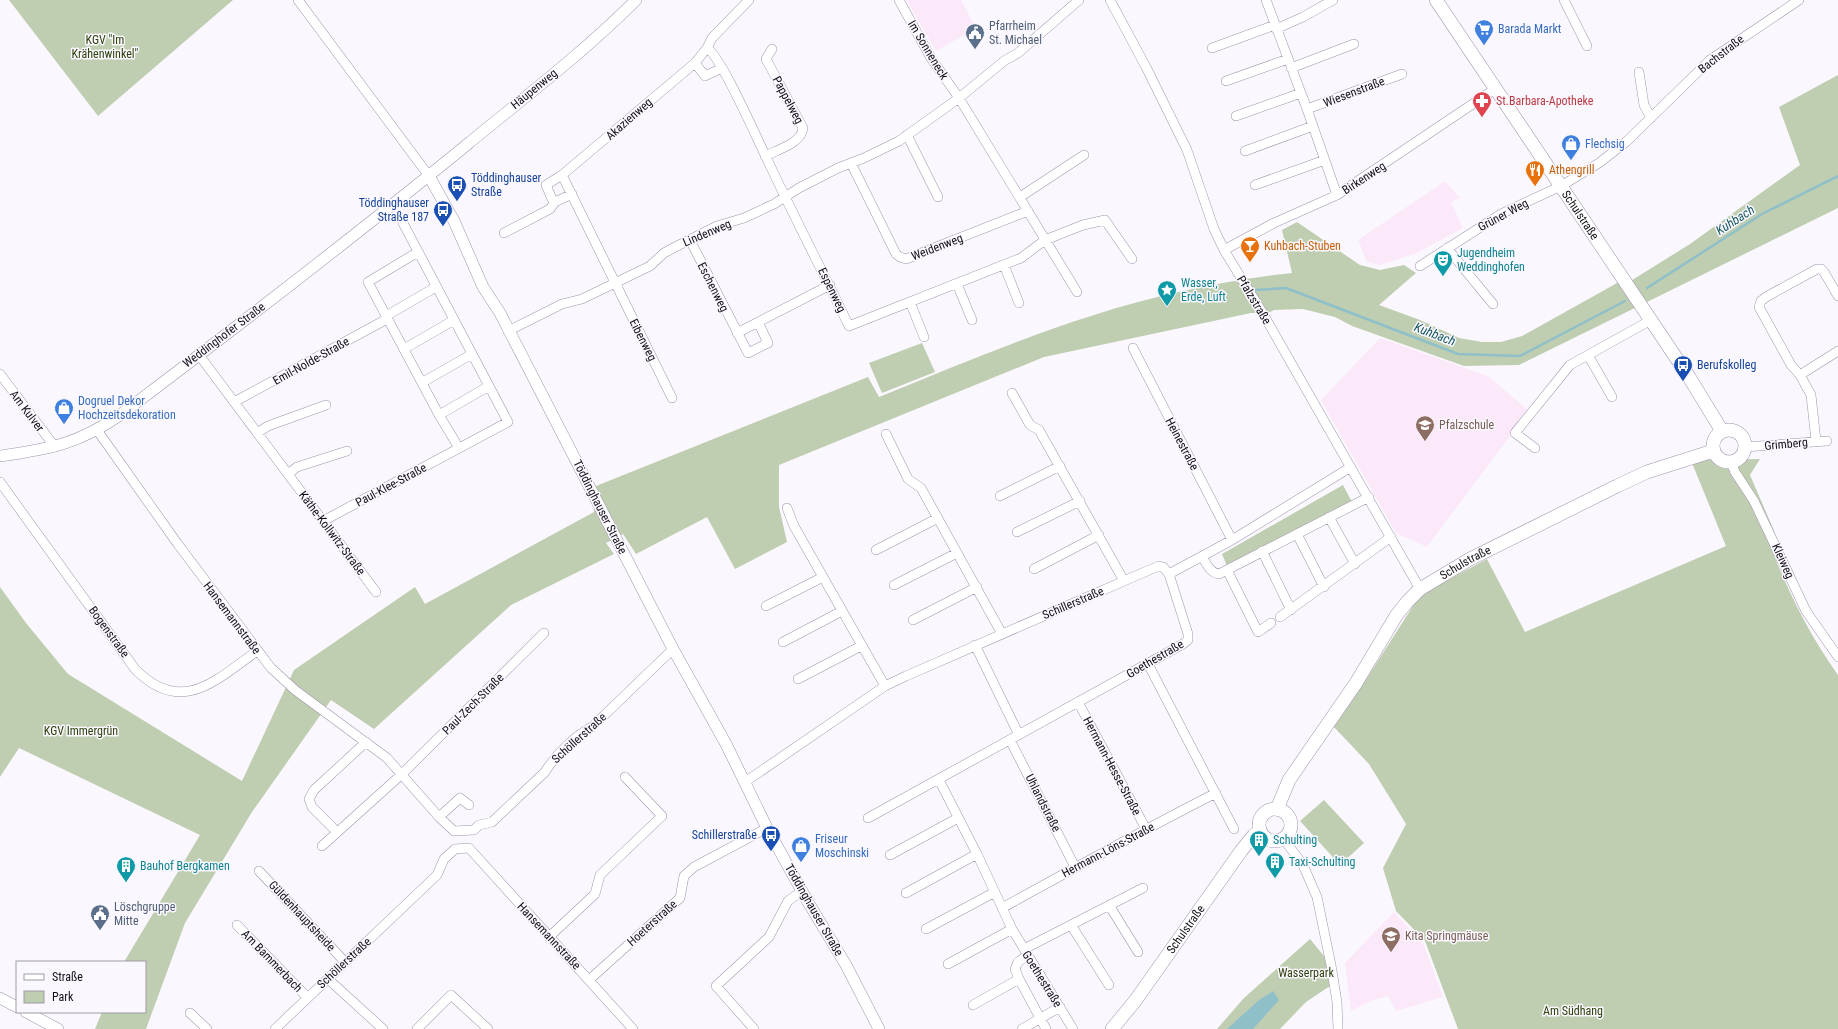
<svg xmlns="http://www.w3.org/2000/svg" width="1838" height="1029" viewBox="0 0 1838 1029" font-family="'Roboto Condensed',sans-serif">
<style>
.education{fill:#fbe9f9}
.green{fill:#bfcdb1}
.water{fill:#8fc0c9}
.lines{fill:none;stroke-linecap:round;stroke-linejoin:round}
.stream{stroke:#8fc0c9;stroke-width:2.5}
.minor-casing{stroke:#9f93af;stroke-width:10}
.tertiary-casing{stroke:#9f93af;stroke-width:12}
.secondary-casing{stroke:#9f93af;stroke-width:14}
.minor{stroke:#fff;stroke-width:9}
.tertiary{stroke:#fff;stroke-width:11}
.secondary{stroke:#fff;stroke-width:13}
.labels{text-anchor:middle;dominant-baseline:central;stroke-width:3;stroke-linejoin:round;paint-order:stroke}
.service-label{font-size:12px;fill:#4e5e75;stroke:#faf8fe;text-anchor:start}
.shop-label{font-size:12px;fill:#366cbe;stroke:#faf8fe;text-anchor:start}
.park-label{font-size:12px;fill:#2c410b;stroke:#faf8fe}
.street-label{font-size:12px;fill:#14101a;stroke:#faf8fe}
.health-label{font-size:12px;fill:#be3a42;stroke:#faf8fe;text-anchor:start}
.food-label{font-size:12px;fill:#c56008;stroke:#faf8fe;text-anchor:start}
.transit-label{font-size:12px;fill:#164399;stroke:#faf8fe;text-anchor:start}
.culture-label{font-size:12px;fill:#0d838f;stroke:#faf8fe;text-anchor:start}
.education-label{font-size:12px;fill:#785e54;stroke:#faf8fe;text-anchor:start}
.water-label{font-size:13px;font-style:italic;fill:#195b65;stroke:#faf8fe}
</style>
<rect width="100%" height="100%" fill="#faf8fe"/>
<!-- education -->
<path class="education" d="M909,0H961L976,28L936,51L907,1Z
M1445,181L1460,198L1451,202L1463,228L1417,253L1380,265L1367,262L1358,240Z
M1380,338L1488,376L1529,411L1427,547L1396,533L1321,400Z
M1394,912L1423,943L1443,997L1396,1011L1388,996L1373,1000L1351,1011L1345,963Z"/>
<!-- green -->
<path class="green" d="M9,0H233L98,116Z
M1838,75V208L1519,365L1464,366L1352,326L1335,317L1303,309L1274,310L1268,313H1251L1044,357L779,465V507L787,542L735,569L707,517L636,554L623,534L606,543L614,554L511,605L374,729L331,700L252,812L185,923L146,1029H95L102,1012H145V962H124L200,835L19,748L0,777V587L26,623L68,674L242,781L294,670L415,587L425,604L594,512L596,486L868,377L879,397C950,368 1021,338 1094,315C1157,295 1226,280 1292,273L1282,230L1297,222L1360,265L1380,270L1404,265L1416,273L1379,305L1420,320L1459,338L1482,342H1501L1522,336L1626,278L1629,282L1690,244L1800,165L1779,107Z
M922,343L935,372L882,393L869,363Z
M1760,459L1750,475L1775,533L1765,532C1784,583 1806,630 1838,675V1029H1458L1425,941L1396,911L1383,868L1406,824L1369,764L1333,726L1360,689L1420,595L1487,559L1525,632L1726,546L1692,463L1703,460Z
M1343,485L1352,502L1227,566L1222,554Z
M1324,800L1364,843L1340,865L1300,821Z
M1310,939L1329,962L1333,984L1306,1002L1280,1029H1217L1244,998Z"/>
<!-- water -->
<path class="water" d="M1273,991L1279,1000L1253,1029H1227L1259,1000Z"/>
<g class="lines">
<!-- stream -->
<path class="stream" d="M1647,288L1762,214L1838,176
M1256,290L1286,288L1458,354L1520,356L1625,301"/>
<defs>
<path id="minor" d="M298,0L429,176
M899,0L931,58L959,98L1077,292
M1110,0L1146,67L1187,150L1214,229L1224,250L1262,312L1420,589
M1266,0L1307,109L1337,195
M1564,0L1587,46
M1276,29L1303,17L1333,0
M707,48L712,38L749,0
M1212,48L1275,25
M722,68L705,76L695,63L707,48C721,56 757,139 767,159C793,215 822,270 849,326L1021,258L1045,240L1083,225L1105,220L1132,259
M1291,68L1354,44
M1639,72L1644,105L1651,118
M1226,81L1288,59
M1307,109L1402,74
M1236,116L1301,93
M907,135L938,197
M1245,151L1313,126
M765,156C777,150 802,143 803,128L766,59L772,49
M851,163L896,254L900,257L906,259L1028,211
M562,175L695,63
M1255,185L1325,160
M572,194L555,202L552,199L546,185L562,175C599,249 635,324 672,398
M1020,197L1084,155
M504,233L550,209L555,202
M690,240L748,353L768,343L758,322
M1447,248L1493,304
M1224,250L1274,223L1337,195L1495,89
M418,252L368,282L439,415L459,448
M1004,265L1019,303
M1420,266L1501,214L1561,186L1599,163L1626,142L1710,60L1799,0
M957,284L972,320
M910,302L924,337
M386,316L436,287
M508,331L562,304L582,299L650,266L664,253L679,245L717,226L744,218L774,204L799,188L838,168L864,158L899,141L959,98L1004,61L1018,53L1079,0
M737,333L830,285
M1133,348L1232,540
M404,349L454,320
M199,355L376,592
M1588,355L1612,397
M0,374L55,447
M1800,375L1838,351
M423,382L472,354
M1012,393L1030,425L1039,430L1124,581
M234,402L387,319
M439,415L489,386
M97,430L177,543L271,668L295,690L387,758L439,817L454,831L474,830L479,825L492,822L545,772C556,754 575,736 592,727L673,649
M257,433L268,426L326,405
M886,434L908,479L921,488L1002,634
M1816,441L1811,395L1800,375L1791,365L1759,307L1761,301L1766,297L1817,269H1821L1824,272L1838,296
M1745,447L1827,441
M1535,448L1515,433L1570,365L1651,320
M1731,462L1735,472L1754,501L1806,611L1838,657
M288,474L297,467L347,451
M0,482L135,669C181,716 215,681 257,651
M1000,496L1060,466
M787,508L794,526L885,686
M1329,517L1355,564
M323,521L508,422L403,223
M1017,532L1080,501
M1297,534L1324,587
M876,550L938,518
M1262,551L1291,610
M1202,557C1207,564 1210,573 1219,574L1369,497
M1034,569L1099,535
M1227,570L1258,632L1271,623
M894,585L957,553
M766,606L823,577
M1280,617L1391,537
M913,620L977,587
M783,642L842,611
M975,645L1019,735
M1148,664L1234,829
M798,679L861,646
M1078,702L1146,829
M1010,740L1075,867
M939,780L977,854L1012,929L1073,1029
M745,782L885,686L906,676L1147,571L1159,566L1163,567L1169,574
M439,817L460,798L469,805
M868,818L1183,644L1188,640V634L1169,574L1232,540L1351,467
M333,828L312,807L309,799L314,790L366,742
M1283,838L1303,865L1317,897L1331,965L1337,1002L1338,1029
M322,846L402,774L544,633
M890,855L958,818
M259,871L345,962
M906,893L977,854
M1109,905L1138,952
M1002,908C1073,869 1143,830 1216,793
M237,925L307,997
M1071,925L1109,985
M926,929L995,892
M549,937L595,894L600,875L662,816L625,777
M1024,949L1143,888
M1028,955L1018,962L1015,969L1019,979L1046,1029
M948,964L1012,929
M328,979L383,1029
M589,980L680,898L684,876L694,867L767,828
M973,1005L1019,979
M190,1013L207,1029
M275,1029L437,875L444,859L455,849L469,848L633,1029
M417,1029L451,995L488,1029
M754,1029L716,986L769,937L788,901L802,891
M1022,1029L1060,1007"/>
<path id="tertiary" d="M429,176L454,221L483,287L500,313L673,649L726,744L767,828L808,902L846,965L879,1029
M0,456C50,449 78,444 120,415C238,326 355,236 469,143C526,96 584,52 636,0
M0,998L17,1007
M26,1012L58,1029"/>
<g id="secondary">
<path id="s1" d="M1436,0L1689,377L1722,431"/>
<circle cx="1729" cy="446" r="16"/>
<path id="s2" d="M1277,809L1289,780L1356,683L1396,616L1407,602L1420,589L1470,559L1617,486L1647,472L1713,451"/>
<circle cx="1275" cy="825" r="16"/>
<path id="s3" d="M1112,1029L1135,1001L1241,851L1254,835L1260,831"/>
</g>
</defs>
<!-- minor casing -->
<use href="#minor" class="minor-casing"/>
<!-- tertiary casing -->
<use href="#tertiary" class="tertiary-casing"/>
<!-- secondary casing -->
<use href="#secondary" class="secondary-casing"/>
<!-- minor -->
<use href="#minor" class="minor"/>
<!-- tertiary -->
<use href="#tertiary" class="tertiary"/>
<!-- secondary -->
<use href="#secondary" class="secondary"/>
</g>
<!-- icons -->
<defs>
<symbol id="supermarket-pin" viewBox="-11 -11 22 30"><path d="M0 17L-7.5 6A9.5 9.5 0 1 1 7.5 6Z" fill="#3f7fe0" stroke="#faf8fe"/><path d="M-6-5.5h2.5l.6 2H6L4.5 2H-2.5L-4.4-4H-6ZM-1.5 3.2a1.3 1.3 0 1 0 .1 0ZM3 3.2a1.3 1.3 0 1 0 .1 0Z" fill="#fff"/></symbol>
<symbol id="civic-pin" viewBox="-11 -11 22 30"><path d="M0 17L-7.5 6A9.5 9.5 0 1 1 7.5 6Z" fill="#5c6f8a" stroke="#faf8fe"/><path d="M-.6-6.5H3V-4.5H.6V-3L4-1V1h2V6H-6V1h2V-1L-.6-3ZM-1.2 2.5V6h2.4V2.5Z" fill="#fff"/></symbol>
<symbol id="pharmacy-pin" viewBox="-11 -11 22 30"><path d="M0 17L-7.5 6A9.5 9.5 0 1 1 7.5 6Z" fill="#e0444e" stroke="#faf8fe"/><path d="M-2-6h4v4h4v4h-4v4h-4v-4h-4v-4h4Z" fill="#fff"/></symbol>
<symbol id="shop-pin" viewBox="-11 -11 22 30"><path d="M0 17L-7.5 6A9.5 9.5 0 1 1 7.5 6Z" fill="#3f7fe0" stroke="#faf8fe"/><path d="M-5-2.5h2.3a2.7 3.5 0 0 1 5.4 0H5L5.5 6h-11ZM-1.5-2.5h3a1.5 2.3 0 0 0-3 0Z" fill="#fff"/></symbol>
<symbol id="restaurant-pin" viewBox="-11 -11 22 30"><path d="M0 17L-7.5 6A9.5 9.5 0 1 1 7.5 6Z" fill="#e8710a" stroke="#faf8fe"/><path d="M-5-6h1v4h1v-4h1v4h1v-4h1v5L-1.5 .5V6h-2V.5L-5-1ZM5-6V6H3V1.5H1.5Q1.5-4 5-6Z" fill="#fff"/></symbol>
<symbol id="bus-pin" viewBox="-11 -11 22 30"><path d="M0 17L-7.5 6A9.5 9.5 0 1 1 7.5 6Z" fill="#1a4fb4" stroke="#faf8fe"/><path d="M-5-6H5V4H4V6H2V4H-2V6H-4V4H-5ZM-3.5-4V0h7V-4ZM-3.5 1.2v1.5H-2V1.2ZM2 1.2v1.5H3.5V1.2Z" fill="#fff"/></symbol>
<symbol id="bar-pin" viewBox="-11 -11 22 30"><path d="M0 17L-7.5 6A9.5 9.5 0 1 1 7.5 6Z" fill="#e8710a" stroke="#faf8fe"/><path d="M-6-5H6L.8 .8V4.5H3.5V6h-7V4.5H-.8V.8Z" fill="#fff"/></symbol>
<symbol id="theatre-pin" viewBox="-11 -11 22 30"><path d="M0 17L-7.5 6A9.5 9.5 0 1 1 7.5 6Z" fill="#0f9aa8" stroke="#faf8fe"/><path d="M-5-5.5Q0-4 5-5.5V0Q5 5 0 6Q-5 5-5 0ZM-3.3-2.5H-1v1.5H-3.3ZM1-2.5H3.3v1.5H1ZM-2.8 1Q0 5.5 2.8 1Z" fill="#fff"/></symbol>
<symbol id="sight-pin" viewBox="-11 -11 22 30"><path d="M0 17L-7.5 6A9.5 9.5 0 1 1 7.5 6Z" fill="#0f9aa8" stroke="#faf8fe"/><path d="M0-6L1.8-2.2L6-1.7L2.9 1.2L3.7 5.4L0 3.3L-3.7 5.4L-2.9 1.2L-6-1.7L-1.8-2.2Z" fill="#fff"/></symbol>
<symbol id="school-pin" viewBox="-11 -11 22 30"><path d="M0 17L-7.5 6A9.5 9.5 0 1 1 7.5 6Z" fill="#8d6e63" stroke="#faf8fe"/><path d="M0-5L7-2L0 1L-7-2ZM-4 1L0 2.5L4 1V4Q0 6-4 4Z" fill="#fff"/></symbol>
<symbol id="building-pin" viewBox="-11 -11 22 30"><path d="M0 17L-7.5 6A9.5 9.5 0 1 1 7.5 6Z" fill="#0f9aa8" stroke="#faf8fe"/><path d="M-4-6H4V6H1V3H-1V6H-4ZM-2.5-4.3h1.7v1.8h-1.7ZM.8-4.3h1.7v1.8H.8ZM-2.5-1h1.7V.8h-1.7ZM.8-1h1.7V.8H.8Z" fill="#fff"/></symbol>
</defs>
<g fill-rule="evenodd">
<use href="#supermarket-pin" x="1473" y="18" width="22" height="30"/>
<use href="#civic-pin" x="964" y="22" width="22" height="30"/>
<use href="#pharmacy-pin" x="1471" y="90" width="22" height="30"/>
<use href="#shop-pin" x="1560" y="133" width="22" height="30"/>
<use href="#restaurant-pin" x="1524" y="159" width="22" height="30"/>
<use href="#bus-pin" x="446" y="174" width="22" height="30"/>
<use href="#bus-pin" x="432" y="199" width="22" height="30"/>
<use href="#bar-pin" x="1239" y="235" width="22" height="30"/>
<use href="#theatre-pin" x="1432" y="249" width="22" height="30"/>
<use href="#sight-pin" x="1156" y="279" width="22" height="30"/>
<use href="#bus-pin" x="1672" y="354" width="22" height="30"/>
<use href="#shop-pin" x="53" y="397" width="22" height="30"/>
<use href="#school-pin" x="1414" y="414" width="22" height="30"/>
<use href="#bus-pin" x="760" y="824" width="22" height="30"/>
<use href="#building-pin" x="1248" y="829" width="22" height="30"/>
<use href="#shop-pin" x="790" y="835" width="22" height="30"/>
<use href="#building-pin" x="1264" y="851" width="22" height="30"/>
<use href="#building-pin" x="115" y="855" width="22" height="30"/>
<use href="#civic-pin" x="89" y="903" width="22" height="30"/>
<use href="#school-pin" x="1380" y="925" width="22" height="30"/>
</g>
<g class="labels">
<!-- service labels -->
<g class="service-label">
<text x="989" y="26">Pfarrheim<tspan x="989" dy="14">St. Michael</tspan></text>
<text x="114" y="907">Löschgruppe<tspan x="114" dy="14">Mitte</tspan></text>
</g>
<!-- shop labels -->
<g class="shop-label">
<text x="1498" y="29">Barada Markt</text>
<text x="1585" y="144">Flechsig</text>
<text x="78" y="401">Dogruel Dekor<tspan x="78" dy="14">Hochzeitsdekoration</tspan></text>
<text x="815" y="839">Friseur<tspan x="815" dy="14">Moschinski</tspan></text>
</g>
<!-- park labels -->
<g class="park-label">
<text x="105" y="40">KGV "Im<tspan x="105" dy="14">Krähenwinkel"</tspan></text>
<text x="81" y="731">KGV Immergrün</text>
<text x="1306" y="973">Wasserpark</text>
<text x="1573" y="1011">Am Südhang</text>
</g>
<!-- street labels -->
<g class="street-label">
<text transform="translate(928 50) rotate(59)">Im Sonneneck</text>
<text transform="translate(1721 54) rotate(-38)">Bachstraße</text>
<text transform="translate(534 89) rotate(-39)">Häupenweg</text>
<text transform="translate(1354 92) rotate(-21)">Wiesenstraße</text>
<text transform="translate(788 100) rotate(62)">Pappelweg</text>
<text transform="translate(629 119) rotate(-41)">Akazienweg</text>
<text transform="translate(1364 178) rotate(-33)">Birkenweg</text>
<text transform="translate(1503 215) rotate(-28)">Grüner Weg</text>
<text stroke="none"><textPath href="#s1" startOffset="259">Schulstraße</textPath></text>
<text transform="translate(707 233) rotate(-23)">Lindenweg</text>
<text transform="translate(937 247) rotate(-21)">Weidenweg</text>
<text transform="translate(713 287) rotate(63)">Eschenweg</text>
<text transform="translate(832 290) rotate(64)">Espenweg</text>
<text transform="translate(1254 300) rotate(59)">Pfalzstraße</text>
<text transform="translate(224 335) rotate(-37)">Weddinghofer Straße</text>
<text transform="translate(643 340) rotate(63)">Eibenweg</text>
<text transform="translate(311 361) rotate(-29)">Emil-Nolde-Straße</text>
<text transform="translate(27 411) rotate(53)">Am Kulver</text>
<text transform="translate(1182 444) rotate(62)">Heinestraße</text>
<text transform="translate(1786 444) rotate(-5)">Grimberg</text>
<text transform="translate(391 485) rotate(-28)">Paul-Klee-Straße</text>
<text transform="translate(600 507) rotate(63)">Töddinghauser Straße</text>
<text transform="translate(332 533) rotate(53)">Käthe-Kollwitz-Straße</text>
<text transform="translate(1783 561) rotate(66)">Kleiweg</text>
<text stroke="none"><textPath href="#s2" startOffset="316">Schulstraße</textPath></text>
<text transform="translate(1073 603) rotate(-23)">Schillerstraße</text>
<text transform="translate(232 618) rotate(53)">Hansemannstraße</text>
<text transform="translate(109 632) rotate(54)">Bogenstraße</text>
<text transform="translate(1155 659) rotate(-30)">Goethestraße</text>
<text transform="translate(473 704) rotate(-45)">Paul-Zech-Straße</text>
<text transform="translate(579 738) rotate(-42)">Schöllerstraße</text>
<text transform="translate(1112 766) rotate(62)">Hermann-Hesse-Straße</text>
<text transform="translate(1043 803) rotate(63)">Uhlandstraße</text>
<text transform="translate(1108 850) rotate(-28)">Hermann-Löns-Straße</text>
<text transform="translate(814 910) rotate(60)">Töddinghauser Straße</text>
<text transform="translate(302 916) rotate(47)">Güldenhauptsheide</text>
<text transform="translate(652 923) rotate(-42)">Hoeterstraße</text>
<text stroke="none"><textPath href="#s3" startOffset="124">Schulstraße</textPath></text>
<text transform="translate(549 936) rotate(47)">Hansemannstraße</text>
<text transform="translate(272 961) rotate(46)">Am Bammerbach</text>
<text transform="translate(344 963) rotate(-43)">Schöllerstraße</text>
<text transform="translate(1042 979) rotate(58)">Goethestraße</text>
</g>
<!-- health labels -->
<g class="health-label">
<text x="1496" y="101">St.Barbara-Apotheke</text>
</g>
<!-- food labels -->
<g class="food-label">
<text x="1549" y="170">Athengrill</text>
<text x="1264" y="246">Kuhbach-Stuben</text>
</g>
<!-- transit labels -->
<g class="transit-label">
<text x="471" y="178">Töddinghauser<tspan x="471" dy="14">Straße</tspan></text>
<text x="429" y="203" text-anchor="end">Töddinghauser<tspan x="429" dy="14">Straße 187</tspan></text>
<text x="1697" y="365">Berufskolleg</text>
<text x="757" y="835" text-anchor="end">Schillerstraße</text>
</g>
<!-- culture labels -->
<g class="culture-label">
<text x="1457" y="253">Jugendheim<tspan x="1457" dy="14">Weddinghofen</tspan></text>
<text x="1181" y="283">Wasser,<tspan x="1181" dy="14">Erde, Luft</tspan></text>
<text x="1273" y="840">Schulting</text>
<text x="1289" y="862">Taxi-Schulting</text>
<text x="140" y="866">Bauhof Bergkamen</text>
</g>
<!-- education labels -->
<g class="education-label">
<text x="1439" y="425">Pfalzschule</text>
<text x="1405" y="936">Kita Springmäuse</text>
</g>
<!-- water labels -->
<g class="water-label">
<text transform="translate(1735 220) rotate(-33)">Kuhbach</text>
<text transform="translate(1435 334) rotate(21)">Kuhbach</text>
</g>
</g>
<!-- legend -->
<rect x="16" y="961" width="130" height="52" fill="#faf8fe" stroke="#9e9ba3"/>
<rect x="24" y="974" width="20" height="6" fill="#ffffff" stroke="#9e9ba3"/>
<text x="52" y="981" font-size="12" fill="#14101a">Straße</text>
<rect x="24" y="991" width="20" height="12" fill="#bfcdb1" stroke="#9e9ba3"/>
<text x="52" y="1001" font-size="12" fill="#14101a">Park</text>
</svg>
